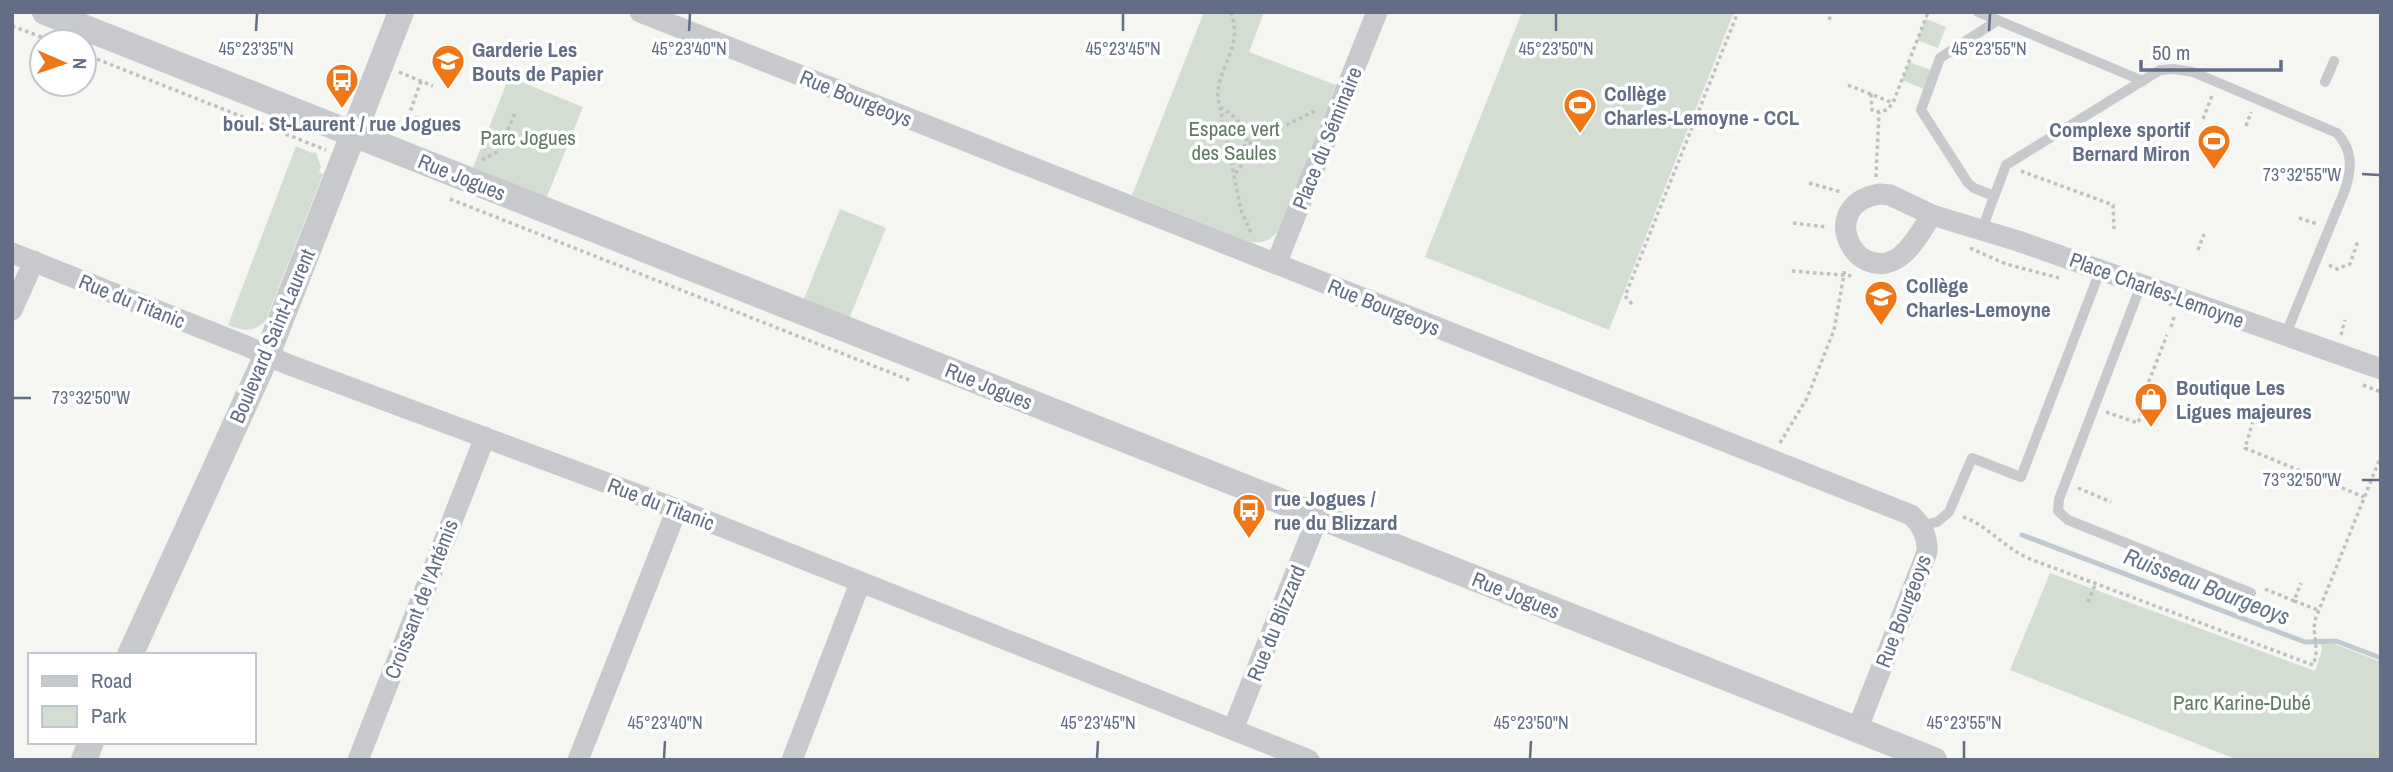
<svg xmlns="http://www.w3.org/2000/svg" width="2393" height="772" viewBox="0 0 2393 772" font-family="'Archivo Narrow',sans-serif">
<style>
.green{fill:#d4ddd2}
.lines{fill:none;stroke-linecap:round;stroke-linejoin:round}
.stream{stroke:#c0c9d0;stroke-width:5}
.path{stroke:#bebfc2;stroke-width:3.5;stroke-dasharray:3.5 3.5;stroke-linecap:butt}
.service{stroke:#c7c9cd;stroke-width:10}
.minor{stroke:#c7c9cd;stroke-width:21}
.tertiary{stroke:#c7c9cd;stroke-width:26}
.ticks{fill:none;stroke:#626e85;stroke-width:2.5}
.labels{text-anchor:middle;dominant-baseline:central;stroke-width:7;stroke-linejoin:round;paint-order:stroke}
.poi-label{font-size:21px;font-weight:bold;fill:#626e85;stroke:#fff;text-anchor:start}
.street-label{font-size:21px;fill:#626e85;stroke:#fff}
.park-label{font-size:21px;fill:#617b62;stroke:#fff}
.water-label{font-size:23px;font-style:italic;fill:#637689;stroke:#fff}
.ticks-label{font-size:18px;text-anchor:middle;fill:#626e85;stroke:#fff;stroke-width:7;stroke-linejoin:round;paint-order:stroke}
</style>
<rect width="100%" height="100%" fill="#f5f6f1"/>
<!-- green -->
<path class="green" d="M1204,12H1264L1249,52L1336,85L1278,231C1270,241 1263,243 1250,242L1132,195Z
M1522,12H1734L1609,330L1425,257Z
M1926,19L1946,27L1938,48L1917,40Z
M1909,62L1931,70L1924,89L1902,80Z
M509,77L583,107L546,199L472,170Z
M296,146L312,153L316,152L321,167L319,172L323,174L266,320C255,333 243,331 228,325Z
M840,209L886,228L849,319L803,301Z
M2050,573L2315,671L2322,650L2319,638L2381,662V760H2238L2010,670Z"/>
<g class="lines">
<!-- stream -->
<path class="stream" d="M2022,535L2305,642L2336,641L2381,658"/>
<!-- path -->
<path class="path" d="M1231,12C1244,51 1216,66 1218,98L1241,210L1251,233
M1829,20L1832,12
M12,26L54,42
M84,54L326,150
M399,72L433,86
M421,81L409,115L427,122
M1848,85L1893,103
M1871,94L1872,110L1876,112L1887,110L1893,103L1928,12
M1220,107C1249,123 1257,149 1234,175
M2203,119L2213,93
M2246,126L2251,112
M1230,153L1317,110
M482,160L499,151L515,113
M2021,171L2113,205L2114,229
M1876,177L1879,112
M1809,183L1841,192
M450,199L912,381
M2299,218L2317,224
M1793,223L1826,227
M1970,248L2006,264L2059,278
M2198,250L2204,234
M2329,265L2337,269L2350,264L2358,241
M1792,271L1854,276
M1632,304L1625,296L1738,12
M2171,327L2174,317
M2341,335L2345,320
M2363,385L2381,392
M2106,412L2138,423L2150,391L2149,381L2167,335
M2253,421L2245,448L2364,497
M1780,443L1807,398L1834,330L1845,269
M2078,488L2111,502
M1963,517C1989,526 2004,548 2030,559L2313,665C2320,649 2312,635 2315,620L2381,456
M2265,589L2294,601L2301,583
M2294,601L2318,610
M2088,602L2095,585"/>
<!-- service -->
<path class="service" d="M1978,12L2143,81
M2325,82L2334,61
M1994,196L1974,188L1968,183L1921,110L1940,58L1998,20
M1982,229L2006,165L2160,70L2174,69L2193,72L2337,133C2353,150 2352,169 2345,190L2285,336
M2141,285L2059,499L2058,511L2068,520L2251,593
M1920,526L1937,522L1949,512L1972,458L2021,477L2100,271"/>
<!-- minor -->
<path class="minor" d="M640,12L1911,515C1922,525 1928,537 1927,552L1857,730
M1879,194L1890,195L1932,215C1922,229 1912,249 1898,258C1854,285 1816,205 1879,194Z
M1932,215L2018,241L2381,369
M12,253L244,345L287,364L677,509L1309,760
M1276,264L1377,12
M12,310L34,261
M1233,729L1318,517
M358,760L485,437
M578,760L677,509
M792,760L860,583"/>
<!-- tertiary -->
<path class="tertiary" d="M45,12L1934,760
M130,655L267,355L401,12
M84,760L91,742"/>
</g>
<!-- ticks -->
<path class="ticks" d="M256,31L257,14M689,31L690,14M1123,31V14M1556,31V14M1989,31L1990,14M2362,174L2379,175M14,398H31M2362,480H2379M664,758L665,741M1097,758L1098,741M1530,758L1531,741M1964,758V741"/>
<!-- icons -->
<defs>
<symbol id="school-pin" viewBox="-11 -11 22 30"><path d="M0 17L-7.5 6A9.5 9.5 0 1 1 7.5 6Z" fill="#f07717" stroke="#fff"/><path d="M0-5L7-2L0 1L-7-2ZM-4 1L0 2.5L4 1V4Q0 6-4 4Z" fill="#fff"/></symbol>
<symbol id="bus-pin" viewBox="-11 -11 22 30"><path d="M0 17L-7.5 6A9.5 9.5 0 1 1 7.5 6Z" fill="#f07717" stroke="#fff"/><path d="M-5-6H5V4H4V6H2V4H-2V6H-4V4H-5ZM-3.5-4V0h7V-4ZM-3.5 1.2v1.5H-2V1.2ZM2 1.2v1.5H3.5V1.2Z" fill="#fff"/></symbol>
<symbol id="stadium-pin" viewBox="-11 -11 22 30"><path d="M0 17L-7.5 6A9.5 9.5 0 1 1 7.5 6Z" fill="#f07717" stroke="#fff"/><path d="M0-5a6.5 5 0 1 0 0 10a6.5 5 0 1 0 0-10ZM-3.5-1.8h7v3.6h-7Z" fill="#fff"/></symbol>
<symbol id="shop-pin" viewBox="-11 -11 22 30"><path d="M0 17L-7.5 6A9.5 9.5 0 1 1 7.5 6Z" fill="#f07717" stroke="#fff"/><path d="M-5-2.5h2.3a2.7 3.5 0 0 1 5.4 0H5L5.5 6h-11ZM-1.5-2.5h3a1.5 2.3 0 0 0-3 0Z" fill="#fff"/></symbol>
</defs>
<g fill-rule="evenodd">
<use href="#school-pin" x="429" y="42" width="38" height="52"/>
<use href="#bus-pin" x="323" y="61" width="38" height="52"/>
<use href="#stadium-pin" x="1561" y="86" width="38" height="52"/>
<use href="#stadium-pin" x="2195" y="122" width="38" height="52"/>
<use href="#school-pin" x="1862" y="278" width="38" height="52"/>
<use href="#shop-pin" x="2132" y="380" width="38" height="52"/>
<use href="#bus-pin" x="1230" y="491" width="38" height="52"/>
</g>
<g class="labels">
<!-- poi labels -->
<g class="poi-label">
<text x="472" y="49">Garderie Les<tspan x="472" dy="24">Bouts de Papier</tspan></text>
<text x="1604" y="93">Collège<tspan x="1604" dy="24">Charles-Lemoyne - CCL</tspan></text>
<text x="342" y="123" text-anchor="middle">boul. St-Laurent / rue Jogues</text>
<text x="2190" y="129" text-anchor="end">Complexe sportif<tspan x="2190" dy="24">Bernard Miron</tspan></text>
<text x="1906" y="285">Collège<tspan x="1906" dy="24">Charles-Lemoyne</tspan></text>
<text x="2176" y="387">Boutique Les<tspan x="2176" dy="24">Ligues majeures</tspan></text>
<text x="1274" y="498">rue Jogues /<tspan x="1274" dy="24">rue du Blizzard</tspan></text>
</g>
<!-- street labels -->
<g class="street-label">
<text transform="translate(856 98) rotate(22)">Rue Bourgeoys</text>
<text transform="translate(1327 138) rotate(-68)">Place du Séminaire</text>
<text transform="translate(462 177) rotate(22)">Rue Jogues</text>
<text transform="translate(2157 290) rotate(20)">Place Charles-Lemoyne</text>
<text transform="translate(132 301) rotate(22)">Rue du Titanic</text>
<text transform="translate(1384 307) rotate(22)">Rue Bourgeoys</text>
<text transform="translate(272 336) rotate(-67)">Boulevard Saint-Laurent</text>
<text transform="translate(989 386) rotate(22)">Rue Jogues</text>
<text transform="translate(661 504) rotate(21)">Rue du Titanic</text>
<text transform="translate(1516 595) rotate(22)">Rue Jogues</text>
<text transform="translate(421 599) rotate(-69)">Croissant de l'Artémis</text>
<text transform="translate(1903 611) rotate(-69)">Rue Bourgeoys</text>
<text transform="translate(1276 623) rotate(-68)">Rue du Blizzard</text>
</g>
<!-- park labels -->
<g class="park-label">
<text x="1234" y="128">Espace vert<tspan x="1234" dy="24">des Saules</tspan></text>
<text x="528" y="137">Parc Jogues</text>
<text x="2242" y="702">Parc Karine-Dubé</text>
</g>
<!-- water labels -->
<g class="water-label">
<text transform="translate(2207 586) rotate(21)">Ruisseau Bourgeoys</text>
</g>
</g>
<g class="ticks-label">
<text x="256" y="55">45°23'35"N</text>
<text x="689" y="55">45°23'40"N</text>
<text x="1123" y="55">45°23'45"N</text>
<text x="1556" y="55">45°23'50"N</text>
<text x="1989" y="55">45°23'55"N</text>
<text x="2302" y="181">73°32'55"W</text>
<text x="91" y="404">73°32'50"W</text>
<text x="2302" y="486">73°32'50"W</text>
<text x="665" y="729">45°23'40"N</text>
<text x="1098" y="729">45°23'45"N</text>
<text x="1531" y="729">45°23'50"N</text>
<text x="1964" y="729">45°23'55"N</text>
</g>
<!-- border -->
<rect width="2393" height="772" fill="none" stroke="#626e85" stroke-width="28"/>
<!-- legend -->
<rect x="28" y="653" width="228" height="91" fill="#ffffff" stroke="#c0c5ce" stroke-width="2"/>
<rect x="42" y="676" width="35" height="10" fill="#c7c9cd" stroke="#c0c5ce" stroke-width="2"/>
<text x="91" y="688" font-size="21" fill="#626e85">Road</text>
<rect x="42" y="706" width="35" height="21" fill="#d4ddd2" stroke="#c0c5ce" stroke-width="2"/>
<text x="91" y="723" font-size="21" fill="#626e85">Park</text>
<!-- north arrow -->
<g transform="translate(63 63) rotate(92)"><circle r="33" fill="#ffffff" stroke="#c0c5ce" stroke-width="2"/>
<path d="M0-5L12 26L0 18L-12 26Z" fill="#f07717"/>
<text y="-10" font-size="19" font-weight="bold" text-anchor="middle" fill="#626e85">N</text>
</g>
<!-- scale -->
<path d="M2141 60v10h140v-10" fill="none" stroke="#626e85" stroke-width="3.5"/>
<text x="2152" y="60" font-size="21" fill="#626e85" stroke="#ffffff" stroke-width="5" paint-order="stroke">50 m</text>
</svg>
